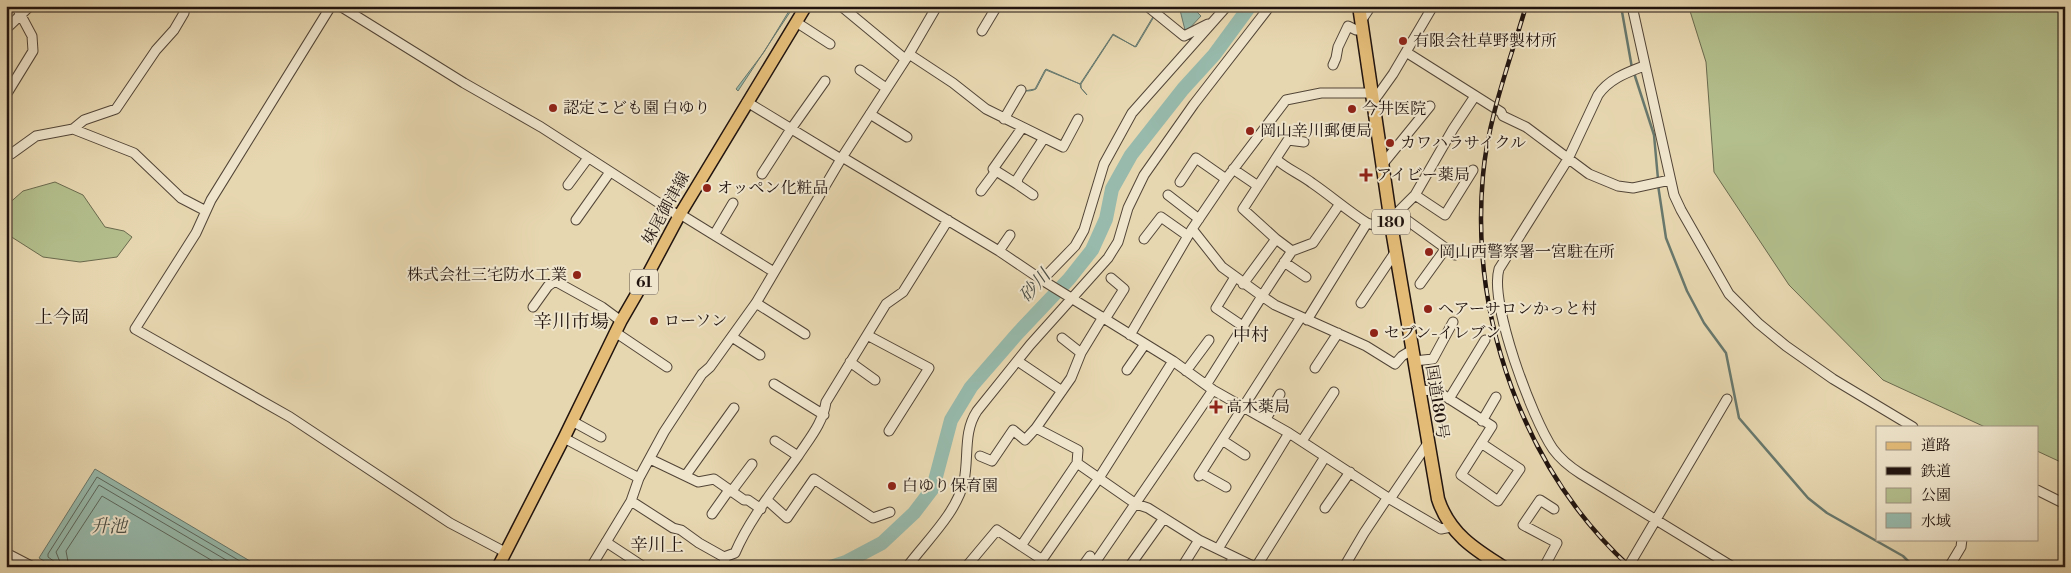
<svg xmlns="http://www.w3.org/2000/svg" width="2071" height="573" viewBox="0 0 2071 573" font-family="'Libre Bodoni','Noto Serif JP',serif">
<style>
.green{fill:#b3bf8d;stroke:#6a6a4e}
.water{fill:#97baac;stroke:#68786d}
.lines{fill:none;stroke-linecap:round;stroke-linejoin:round}
.shore{stroke:#5c675e;stroke-width:1}
.stream{stroke:#68786d;stroke-width:2.5}
.river{stroke:#97baac;stroke-width:14}
.minor-casing{stroke:#524537;stroke-width:11}
.major-casing{stroke:#21140f;stroke-width:14}
.highway-casing{stroke:#21140f;stroke-width:15}
.minor{stroke:#efe5cc;stroke-width:9}
.major{stroke:#e4bc78;stroke-width:11}
.highway{stroke:#e4bc78;stroke-width:12}
.rail-casing{stroke:#21140f;stroke-width:4.5}
.rail{stroke:#efe5cc;stroke-width:2.5;stroke-dasharray:8;stroke-linecap:butt}
.poi-dot{fill:#8f2418;stroke:#efe5cc;stroke-width:2}
.labels{text-anchor:middle;dominant-baseline:central;stroke-width:4;stroke-linejoin:round;paint-order:stroke}
.shield{fill:#efe5cc;stroke:#5f5348;stroke-width:1}
.shield-label{font-size:15px;font-weight:bold;fill:#21140f}
.poi-label{font-size:16px;fill:#21140f;stroke:#efe5cc;text-anchor:start}
.street-label{font-size:16px;fill:#21140f;stroke:#efe5cc}
.water-label{font-size:18px;font-style:italic;fill:#4a4e46;stroke:#efe5cc}
.neighbourhood-label{font-size:18px;fill:#21140f;stroke:#efe5cc}
.quarter-label{font-size:19px;fill:#21140f;stroke:#efe5cc}
</style>
<rect width="100%" height="100%" fill="#e7d7b0"/>
<filter id="stains"><feTurbulence type="fractalNoise" baseFrequency=".004" numOctaves="4"/><feColorMatrix values="0 0 0 0 .2 0 0 0 0 .09 0 0 0 0 .02 0 0 0 .5 -.17"/></filter>
<radialGradient id="worn" r=".72"><stop offset=".6" stop-color="#630" stop-opacity="0"/><stop offset="1" stop-color="#630" stop-opacity=".3"/></radialGradient>
<!-- green -->
<path class="green" d="M1691,6H2065V464L2037,451V427H1985L1883,380L1789,285L1714,172L1706,62L1690,11Z
M55,182L83,195L105,227L124,231L132,237L117,257L80,262L43,257L10,236H6V206L23,191Z"/>
<!-- water -->
<path class="water" d="M792,6H794L738,91L736,89L764,52Z
M1179,6L1184,8L1191,6L1201,16L1187,31L1185,30Z
M1154,15H1155L1136,47L1113,35L1081,84V88L1087,95L1081,88L1080,84L1046,70L1036,89C1032,91 1029,91 1024,91L1035,89L1045,70L1046,69L1080,84L1113,34L1135,47Z
M95,469L260,567H54L39,558Z"/>
<g class="lines">
<!-- shore -->
<path class="shore" d="M56,567L55,562L48,557V554L97,477L250,567
M62,567L56,552L99,485L238,567
M69,567L66,551L102,496L223,567"/>
<!-- stream -->
<path class="stream" d="M852,6L854,8
M1621,6L1632,68
M1634,73L1654,135L1658,179
M1658,185L1666,238L1687,291L1704,323L1726,353L1739,418L1808,498L1827,513L1903,556L1914,567"/>
<!-- river -->
<path class="river" d="M831,567L846,562L882,543L914,513L933,488L951,420L971,387L1017,334L1069,279L1092,250L1106,219L1112,189L1131,155L1183,89L1214,55L1250,6"/>
<defs>
<path id="minor" d="M331,6L211,200L196,233L135,329L290,417L450,523L505,552
M340,6L464,83L541,127L679,216
M841,6L905,59
M1147,6L1184,36L1208,24
M1632,6L1674,195L1681,210L1729,294L1758,323L1786,346L1833,379L1913,427
M1361,21L1371,6
M796,22L830,44
M6,29L30,6
M982,31L997,6
M1406,52L1501,112L1503,116L1526,127L1589,174L1618,186L1633,188L1670,180
M909,54L953,83L986,109L1063,147L1078,119
M1333,65L1336,58L1338,47L1348,26L1356,30L1362,29
M1644,66C1626,73 1609,79 1598,95L1568,159L1499,269C1489,303 1532,418 1553,449C1561,460 1570,467 1581,474L1733,567
M860,70L886,88
M6,95L33,51L32,36L16,6
M747,102L841,159
M1373,102L1393,74L1433,6
M870,114L907,137
M1004,119L1021,90
M73,129L84,120L116,109L156,50L174,30L184,13L185,6
M6,154H11L36,136L73,129L134,153L181,198L206,211
M842,157L999,251L1042,280L1173,361L1213,390L1289,433L1390,499L1441,529L1451,527
M1276,159C1287,169 1300,174 1312,183C1331,196 1348,211 1367,223
M1382,165L1430,106
M1233,169L1258,186
M762,174L791,129L825,81
M1180,182L1196,158L1226,179
M1017,184L993,169L1022,128
M568,185L588,158
M981,191L996,171
M1033,195L1017,184L1018,178L1044,138
M1168,195L1199,219
M1415,195L1445,215L1473,170
M1397,213L1415,195L1453,129L1475,96
M680,214L774,272
M1392,214L1397,213L1455,255
M576,220L610,172
M1192,229L1222,267L1262,296L1275,305L1366,346L1395,364L1402,356L1412,350
M714,235L733,203
M1144,239L1161,217L1188,236
M999,251L1010,235
M1292,251L1313,243L1339,205
M1284,262L1306,277
M1235,277L1216,308L1244,327
M1042,280L1075,246L1084,230L1104,164L1132,113L1227,6
M1243,284L1276,239L1243,209L1288,140L1304,142
M1420,284L1446,248
M756,303L805,334
M1361,303L1396,251
M533,307L548,286L555,281L602,307L621,321
M1105,319L1124,289L1111,278
M1307,320L1367,223L1392,230
M615,332L667,367
M867,335L929,368L889,431
M1130,335L1192,229L1226,179L1286,100L1321,93H1371
M732,337L760,355
M1062,338L1081,353
M1414,361L1433,359L1453,322
M850,362L875,380
M1022,364L1062,391
M1315,368L1338,333
M1127,370L1145,344
M1186,371L1209,340
M774,384L824,415
M1206,385C1235,340 1262,294 1292,251L1276,239
M1419,390L1437,391L1492,426L1461,475L1498,501L1520,469L1481,443
M1449,399L1485,340
M1266,419L1280,394
M572,421L601,437
M1482,421L1496,397
M1036,428L1078,450L1077,463L1136,504L1148,508L1199,540L1255,567
M564,438L639,478
M1222,440L1245,455
M775,441L798,456
M1302,441L1334,392
M980,456L992,461L1013,430L1025,440L1036,428L1071,378L1081,353L1103,317
M650,459L698,482L714,479L744,500H748L761,509
M1201,473L1226,487
M686,475L734,408
M1199,476L1301,317
M2037,490L2065,504
M731,492L752,464
M1390,499L1428,443
M767,500L787,518L814,479L873,518L890,512
M631,501L673,528L681,530L699,543L724,557
M1325,508L1350,472
M712,514L729,490
M606,542L644,567
M1021,546L1077,463
M1218,549L1289,433
M6,553L33,567
M591,567L631,501L639,478L664,432L702,374L710,367L756,303L841,159L909,54L937,6
M726,567L724,557L735,553C750,518 776,487 798,456C809,439 823,423 826,402L886,304L903,292L948,220
M907,567C927,540 956,514 964,481C969,457 963,432 977,411L1030,345L1108,258L1118,242L1128,208L1144,175L1194,104L1270,6
M966,567L997,530L1041,559
M1037,567L1099,478L1173,361
M1082,567L1090,556
M1092,567L1213,390
M1129,567L1164,518
M1182,567L1199,540
M1228,567L1234,557
M1256,567L1325,457
M1344,567L1364,533L1388,497
M1544,567L1557,543L1523,525L1540,500L1554,509
M1628,567L1727,399
M1949,567L1961,547L1962,539"/>
<path id="major" d="M498,567L564,438L621,321L647,276L679,216L806,6"/>
<path id="highway" d="M1359,6L1392,230L1438,499C1449,533 1474,549 1503,567
M6,565L9,567"/>
</defs>
<!-- minor casing -->
<use href="#minor" class="minor-casing"/>
<!-- major casing -->
<use href="#major" class="major-casing"/>
<!-- highway casing -->
<use href="#highway" class="highway-casing"/>
<!-- minor -->
<use href="#minor" class="minor"/>
<!-- major -->
<use href="#major" class="major"/>
<!-- highway -->
<use href="#highway" class="highway"/>
<defs>
<path id="rail" d="M1526,6C1510,61 1488,118 1483,175C1470,318 1524,470 1630,567"/>
</defs>
<!-- rail casing -->
<use href="#rail" class="rail-casing"/>
<!-- rail -->
<use href="#rail" class="rail"/>
</g>
<!-- markers -->
<g class="poi-dot">
<circle cx="1403" cy="41" r="5"/>
<circle cx="553" cy="108" r="5"/>
<circle cx="1352" cy="109" r="5"/>
<circle cx="1250" cy="131" r="5"/>
<circle cx="1390" cy="143" r="5"/>
<path d="M1363.5 167.5h5v5h5v5h-5v5h-5v-5h-5v-5h5z"/>
<circle cx="707" cy="188" r="5"/>
<circle cx="1429" cy="252" r="5"/>
<circle cx="577" cy="275" r="5"/>
<circle cx="1428" cy="309" r="5"/>
<circle cx="654" cy="321" r="5"/>
<circle cx="1374" cy="333" r="5"/>
<path d="M1213.5 399.5h5v5h5v5h-5v5h-5v-5h-5v-5h5z"/>
<circle cx="892" cy="486" r="5"/>
</g>
<g class="labels">
<!-- shield labels -->
<g class="shield">
<rect x="1372" y="209.5" width="38" height="25" rx="4"/>
<rect x="630" y="269.5" width="28" height="25" rx="4"/>
</g>
<g class="shield-label">
<text x="1391" y="222">180</text>
<text x="644" y="282">61</text>
</g>
<!-- poi labels -->
<g class="poi-label">
<text x="1413" y="41">有限会社草野製材所</text>
<text x="563" y="108">認定こども園 白ゆり</text>
<text x="1362" y="109">今井医院</text>
<text x="1260" y="131">岡山辛川郵便局</text>
<text x="1400" y="143">カワハラサイクル</text>
<text x="1376" y="175">アイビー薬局</text>
<text x="717" y="188">オッペン化粧品</text>
<text x="1439" y="252">岡山西警察署一宮駐在所</text>
<text x="567" y="275" text-anchor="end">株式会社三宅防水工業</text>
<text x="1438" y="309">ヘアーサロンかっと村</text>
<text x="664" y="321">ローソン</text>
<text x="1384" y="333">セブン-イレブン</text>
<text x="1226" y="407">高木薬局</text>
<text x="902" y="486">白ゆり保育園</text>
</g>
<!-- street labels -->
<g class="street-label">
<text transform="translate(666 208) rotate(-61)">妹尾御津線</text>
<text transform="translate(1437 402) rotate(81)">国道180号</text>
</g>
<!-- water labels -->
<g class="water-label">
<text transform="translate(1035 286) rotate(-49)">砂川</text>
<text x="109" y="526">升池</text>
</g>
<!-- neighbourhood labels -->
<g class="neighbourhood-label">
<text x="62" y="317">上今岡</text>
<text x="1251" y="335">中村</text>
<text x="657" y="545">辛川上</text>
</g>
<!-- quarter labels -->
<g class="quarter-label">
<text x="571" y="322">辛川市場</text>
</g>
</g>
<!-- margin -->
<rect width="2071" height="573" fill="none" stroke="#e7d7b0" stroke-width="25"/>
<rect x="8" y="8" width="2056" height="558" fill="none" stroke="#21140f" stroke-width="2.5"/>
<rect x="12" y="12" width="2046" height="548" fill="none" stroke="#21140f"/>
<!-- legend -->
<rect x="1876" y="426" width="162" height="115" fill="#efe5cc" stroke="#9d9180"/>
<rect x="1886" y="442" width="25" height="8" fill="#e4bc78" stroke="#9d9180"/>
<text x="1921" y="450" font-size="15" fill="#21140f">道路</text>
<rect x="1886" y="467" width="25" height="8" fill="#21140f" stroke="#9d9180"/>
<text x="1921" y="476" font-size="15" fill="#21140f">鉄道</text>
<rect x="1886" y="488" width="25" height="15" fill="#b3bf8d" stroke="#9d9180"/>
<text x="1921" y="500" font-size="15" fill="#21140f">公園</text>
<rect x="1886" y="513" width="25" height="15" fill="#97baac" stroke="#9d9180"/>
<text x="1921" y="526" font-size="15" fill="#21140f">水域</text>
<rect width="100%" height="100%" filter="url(#stains)"/>
<rect width="100%" height="100%" fill="url(#worn)"/>
</svg>
